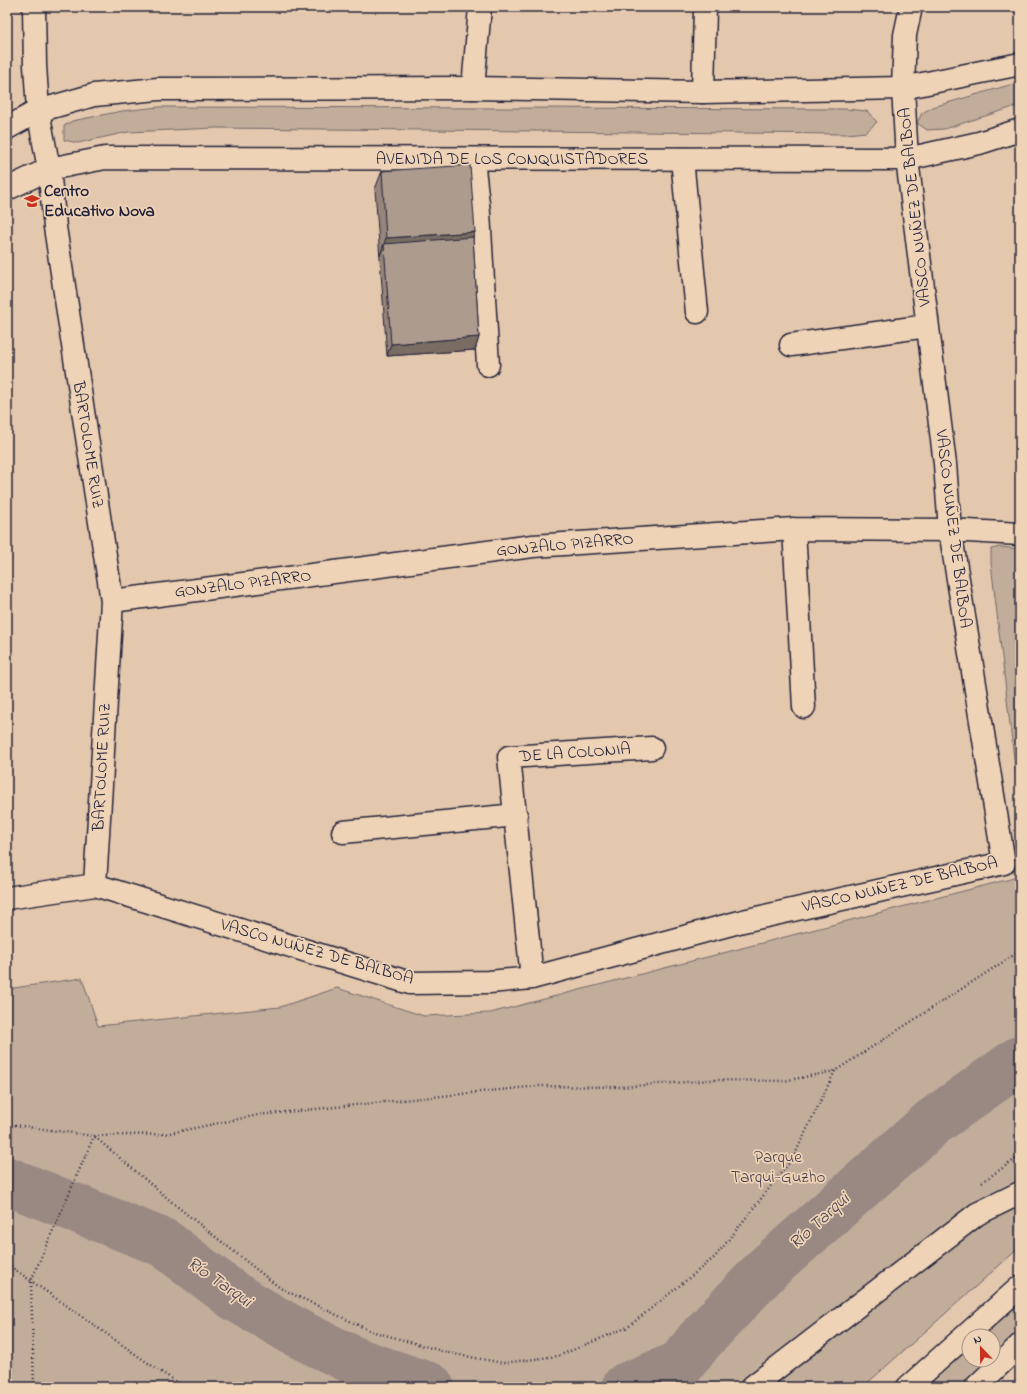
<svg xmlns="http://www.w3.org/2000/svg" width="1027" height="1394" viewBox="0 0 1027 1394" font-family="'Indie Flower',sans-serif">
<style>
.green{fill:#c2ad9b;stroke:#72686b}
.lines{fill:none;stroke-linecap:round;stroke-linejoin:round}
.river{stroke:#9a8982;stroke-width:49}
.minor-casing{stroke:#22223b;stroke-width:25}
.major-casing{stroke:#22223b;stroke-width:25}
.path{stroke:#22223b;stroke-width:2.5;stroke-dasharray:1 3;stroke-linecap:butt}
.minor{stroke:#efd3b6;stroke-width:22}
.major{stroke:#efd3b6;stroke-width:22}
.wall{fill:#95857a;stroke:#22223b}
.shaded-wall{fill:#796c63;stroke:#22223b}
.building{fill:#ad9b8e;stroke:#22223b}
.labels{text-anchor:middle;dominant-baseline:central;stroke-width:3.5;stroke-linejoin:round;paint-order:stroke}
.street-label{font-size:17px;fill:#22223b;stroke:#efd3b6}
.poi-label{font-size:17px;font-weight:bold;fill:#22223b;stroke:#efd3b6;text-anchor:start}
.park-label{font-size:17px;fill:#423e4e;stroke:#efd3b6}
.water-label{font-size:18px;font-style:italic;fill:#464150;stroke:#efd3b6}
</style>
<rect width="100%" height="100%" fill="#e3c8ae"/>
<filter id="ink" filterUnits="userSpaceOnUse"><feTurbulence type="fractalNoise" baseFrequency=".025" numOctaves="2"/><feDisplacementMap in="SourceGraphic" scale="8" xChannelSelector="R" yChannelSelector="G"/><feConvolveMatrix kernelMatrix="1 2 1 2 8 2 1 2 1" color-interpolation-filters="sRGB"/></filter>
<g filter="url(#ink)">
<!-- green -->
<path class="green" d="M1020,82V105L944,129L927,130L917,123L922,113L933,107Z
M159,107L846,109L867,111L877,122L866,132L847,134L216,128L128,132L78,143L64,140V126L72,121L122,111Z
M1000,547L1020,549V810L991,563V549Z
M1020,866V1247L863,1387H7V989L82,978L98,1026L280,1007L337,988L424,1016L490,1013L1014,878Z
M1020,1291V1334L993,1359V1336H973Z
M969,1340V1360H992L962,1387H919Z"/>
<g class="lines">
<!-- river -->
<path class="river" d="M7,1181L164,1243L234,1296L297,1333L359,1363L430,1387
M626,1387L680,1365L700,1340L767,1269L933,1122L1020,1060"/>
<defs>
<path id="minor" d="M34,7L35,65L38,111L49,169L55,227L112,601L95,885
M473,88L480,7
M703,92L705,7
M473,159L479,213L488,365
M682,159L697,312
M791,345L927,326
M794,529L804,707
M112,601L533,546L794,529L950,530L1020,534
M343,832L516,815
M7,898L95,885L410,983L489,982L532,978L743,921L1004,863L950,530L945,464L907,159L903,88L905,35L911,7
M532,978L509,757L652,748
M752,1387L977,1214L1020,1193"/>
<path id="major" d="M7,128L38,111L94,95L158,89L473,88L703,92L903,88L1020,64
M7,189L49,169L105,158L907,159L979,143L1020,130
M908,1387L1020,1287
M976,1387L1020,1345"/>
</defs>
<!-- minor casing -->
<use href="#minor" class="minor-casing"/>
<!-- major casing -->
<use href="#major" class="major-casing"/>
<!-- path -->
<path class="path" d="M7,1124L94,1136L165,1134L258,1115L538,1086L621,1087L711,1080L784,1081L835,1071L1020,951
M95,1137L179,1208L280,1288L371,1331L449,1353L503,1363L558,1356L628,1327L715,1257L793,1158L835,1071
M982,1182L1020,1156
M7,1264L158,1370L185,1387
M34,1387L31,1281L94,1136"/>
<!-- minor -->
<use href="#minor" class="minor"/>
<!-- major -->
<use href="#major" class="major"/>
</g>
<!-- wall -->
<path class="wall" d="M382,171L475,232L473,237L479,337L475,350L387,356L375,189Z"/>
<!-- shaded-wall -->
<path class="shaded-wall" d="M475,232L468,250L384,244L380,256L386,238Z
M479,337L475,350L387,356L391,344Z"/>
<!-- building -->
<path class="building" d="M470,165L475,232L386,238L382,171Z
M473,237L479,337L391,344L384,244Z"/>
</g>
<!-- icons -->
<defs>
<symbol id="school-bare" viewBox="-9 -9 18 18"><path d="M0-5L7-2L0 1L-7-2ZM-4 1L0 2.5L4 1V4Q0 6-4 4Z" fill="#c8321e" stroke="#efd3b6" stroke-width="2.5" paint-order="stroke"/></symbol>
</defs>
<g fill-rule="evenodd">
<use href="#school-bare" x="21" y="190" width="22" height="22"/>
</g>
<g class="labels">
<!-- street labels -->
<g class="street-label">
<text x="512" y="159">AVENIDA DE LOS CONQUISTADORES</text>
<text transform="translate(915 207) rotate(-96)">VASCO NUÑEZ DE BALBOA</text>
<text transform="translate(88 445) rotate(81)">BARTOLOME RUIZ</text>
<text transform="translate(953 529) rotate(83)">VASCO NUÑEZ DE BALBOA</text>
<text transform="translate(565 545) rotate(-5)">GONZALO PIZARRO</text>
<text transform="translate(243 584) rotate(-7)">GONZALO PIZARRO</text>
<text transform="translate(575 753) rotate(-4)">DE LA COLONIA</text>
<text transform="translate(102 767) rotate(-87)">BARTOLOME RUIZ</text>
<text transform="translate(900 885) rotate(-13)">VASCO NUÑEZ DE BALBOA</text>
<text transform="translate(317 952) rotate(16)">VASCO NUÑEZ DE BALBOA</text>
</g>
<!-- poi labels -->
<g class="poi-label">
<text x="44" y="191">Centro<tspan x="44" dy="20">Educativo Nova</tspan></text>
</g>
<!-- park labels -->
<g class="park-label">
<text x="778" y="1157">Parque<tspan x="778" dy="20">Tarqui-Guzho</tspan></text>
</g>
<!-- water labels -->
<g class="water-label">
<text transform="translate(820 1222) rotate(-42)">Río Tarqui</text>
<text transform="translate(219 1283) rotate(35)">Río Tarqui</text>
</g>
</g>
<!-- margin -->
<rect width="1027" height="1394" fill="none" stroke="#efd3b6" stroke-width="24"/>
<rect x="12" y="12" width="1003" height="1370" fill="none" stroke="#22223b" stroke-width="1.5" filter="url(#ink)"/>
<!-- north arrow -->
<g transform="translate(981 1348) rotate(338)"><circle r="19" fill="#efd3b6" stroke="#9d8c85"/>
<path d="M0-3L7 15L0 10L-7 15Z" fill="#c8321e"/>
<text y="-6" font-size="11" font-weight="bold" text-anchor="middle" fill="#22223b">N</text>
</g>
</svg>
